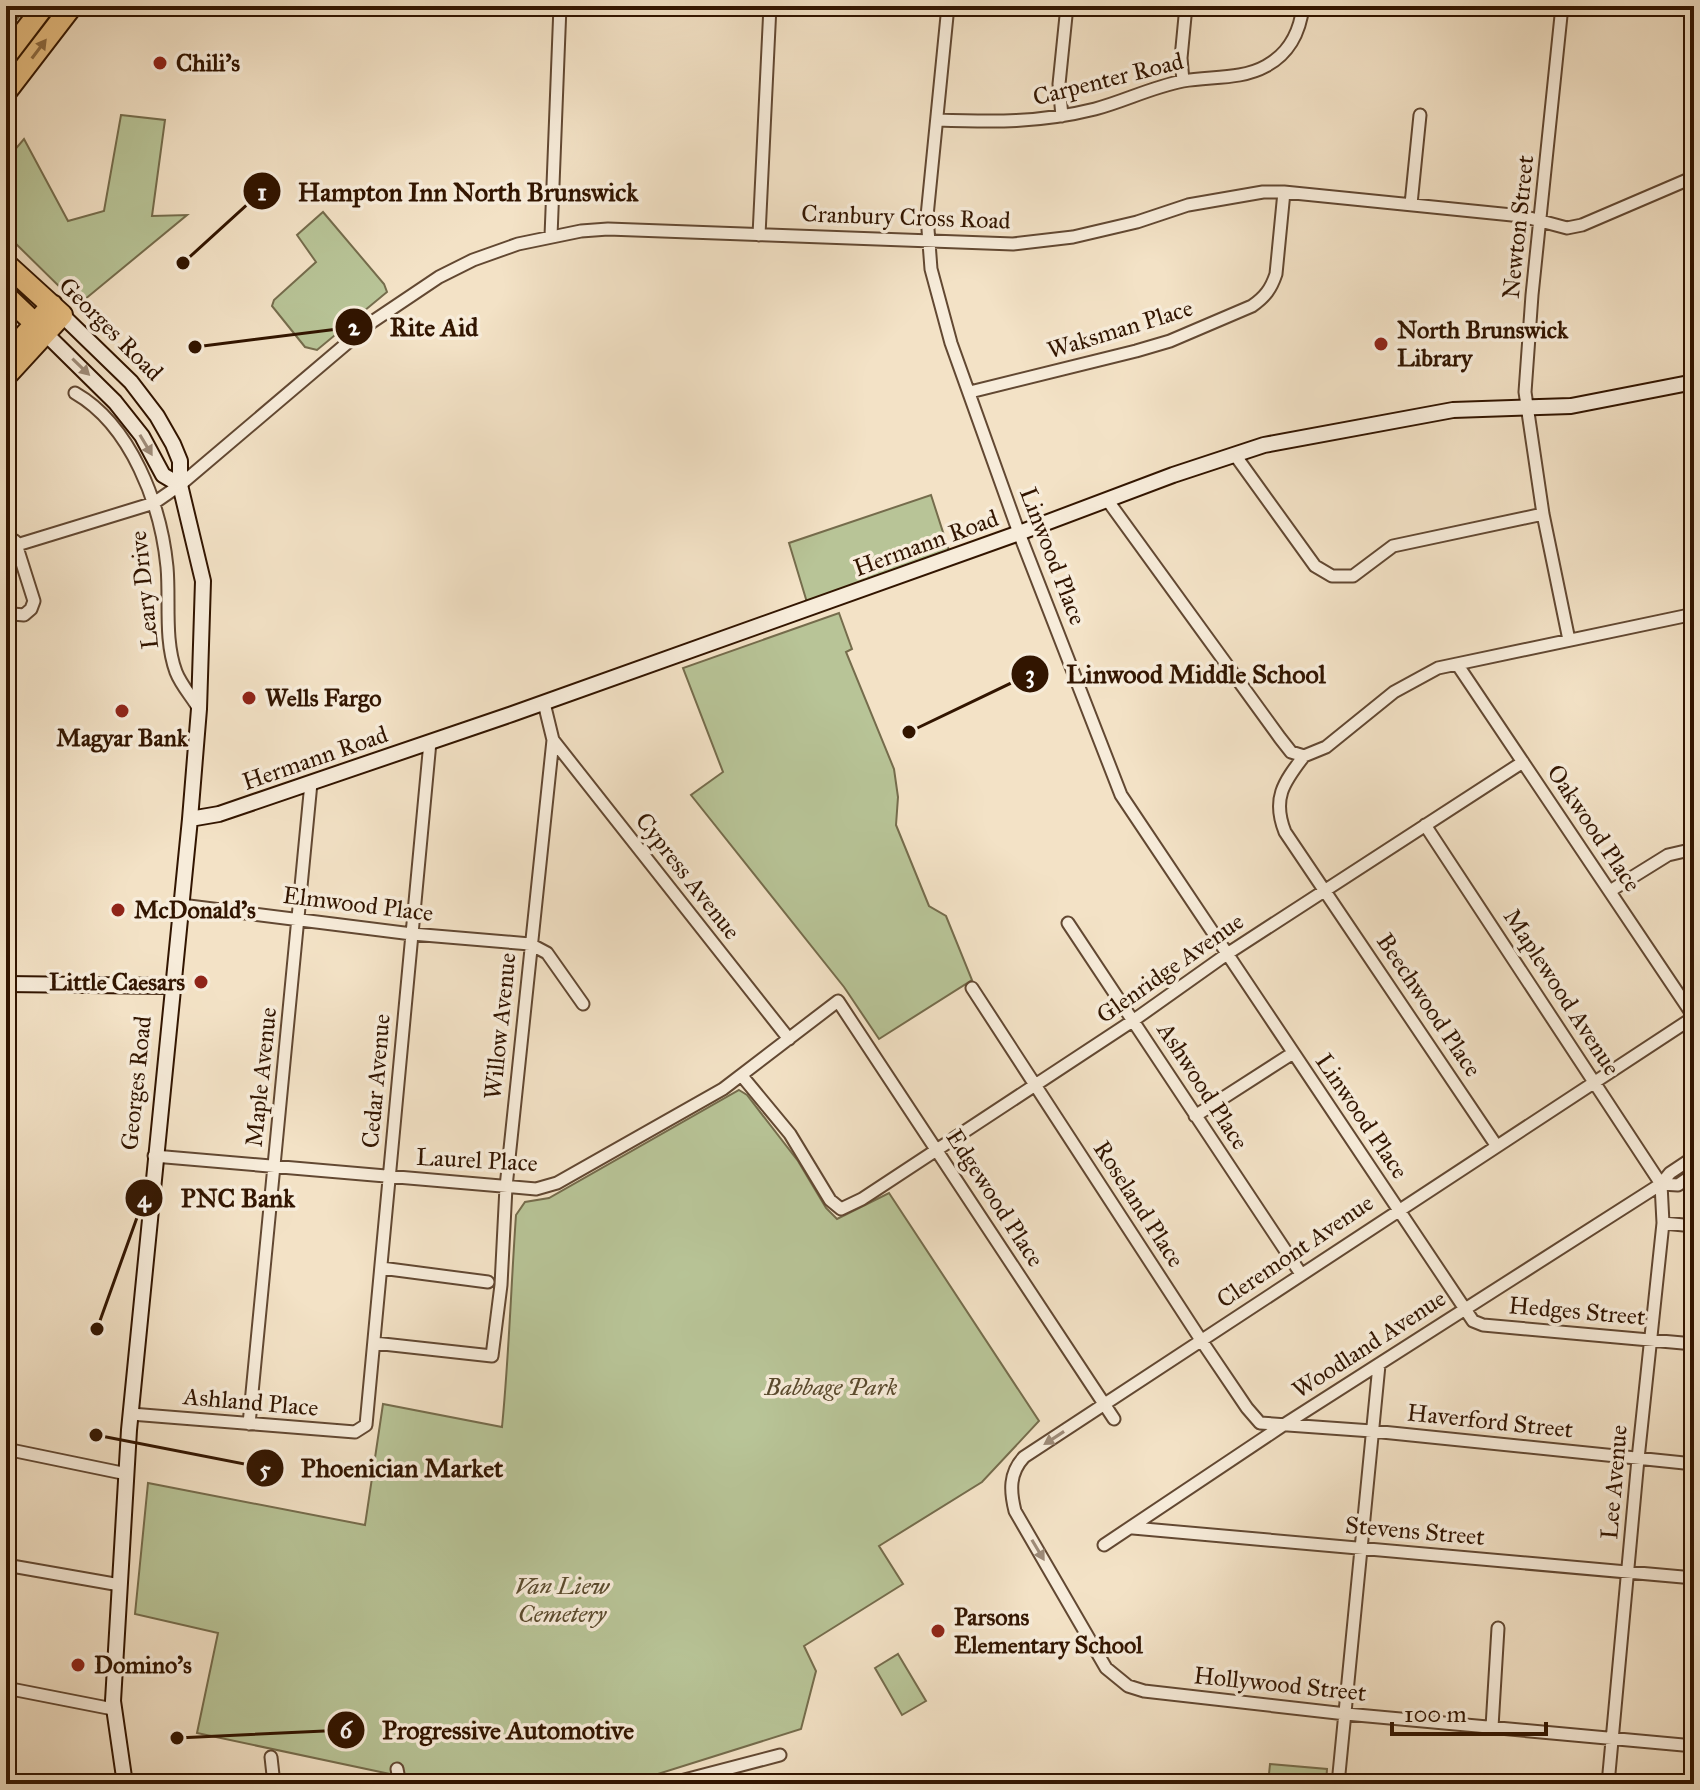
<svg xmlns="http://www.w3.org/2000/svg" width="1700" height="1790" viewBox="0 0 1700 1790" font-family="'IM FELL Great Primer',serif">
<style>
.green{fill:#b8c497;stroke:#756c4c;stroke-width:2}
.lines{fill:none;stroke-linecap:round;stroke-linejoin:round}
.street-casing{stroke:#624832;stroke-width:15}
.secondary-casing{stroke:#321500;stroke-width:18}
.highway-casing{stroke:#321500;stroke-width:24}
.street{stroke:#f7ecda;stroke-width:11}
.secondary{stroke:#f7ecda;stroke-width:14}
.highway{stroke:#eac183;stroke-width:20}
.oneway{fill:#8e6b42}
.oneway2{fill:#9e8b78}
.poi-dot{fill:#8f2418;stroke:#f7ecda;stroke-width:3}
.labels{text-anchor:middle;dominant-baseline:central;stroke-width:7;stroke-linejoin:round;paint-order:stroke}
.poi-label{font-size:24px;font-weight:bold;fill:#321500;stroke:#f7ecda;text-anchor:start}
.street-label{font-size:24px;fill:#321500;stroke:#f7ecda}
.park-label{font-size:24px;font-style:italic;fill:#5a4a2d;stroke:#f7ecda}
.leader{fill:none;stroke:#321500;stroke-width:3}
.callout-dot{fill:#321500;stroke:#f7ecda;stroke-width:3}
.mark-label{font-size:24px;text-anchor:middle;font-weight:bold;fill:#fff}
.callout-label{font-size:26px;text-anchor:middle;font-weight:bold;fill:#321500;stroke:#f7ecda;stroke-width:7;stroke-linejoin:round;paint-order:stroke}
</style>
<rect width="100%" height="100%" fill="#f3e2c6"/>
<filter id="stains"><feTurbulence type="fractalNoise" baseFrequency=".0025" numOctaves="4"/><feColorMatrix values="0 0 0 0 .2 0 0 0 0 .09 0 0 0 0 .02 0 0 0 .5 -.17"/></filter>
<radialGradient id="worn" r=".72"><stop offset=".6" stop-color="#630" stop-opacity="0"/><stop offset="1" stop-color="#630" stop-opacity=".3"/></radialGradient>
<!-- green -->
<path class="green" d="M6,6H27L6,33Z
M121,115L165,120L152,216L187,215L78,305L6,234V160L24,139L68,221L104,211Z
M323,212L384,284L387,292L317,350L305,347L272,306L274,300L316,262L297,235Z
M931,495L951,557L809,609L789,543Z
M839,613L852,649L846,652L894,769L898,797L896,825L929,906L946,916L972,980L879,1039L844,987L691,795L723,772L683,668Z
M739,1090L747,1095L798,1161L826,1208L837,1219L889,1193L1039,1421L982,1482L879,1546L903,1584L804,1646L816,1671L801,1729L626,1784H437L197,1733L218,1633L135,1614L148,1483L365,1525L383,1404L502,1427C509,1356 511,1286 516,1215L525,1202L549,1198Z
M898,1654L926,1701L902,1715L875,1668Z
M1270,1764L1327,1769L1326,1784H1268Z"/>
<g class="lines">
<defs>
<path id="street" d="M948,6L927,216L931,269L951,343L1019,533L1121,795L1473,1321L1483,1325L1694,1344
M1562,6L1532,295L1525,392L1543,514L1569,640
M1183,81L1181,58L1186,6
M1062,116L1059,84L1067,6
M937,120C994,122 1039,123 1095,109C1125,101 1152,87 1183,81C1210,76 1241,80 1266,66C1290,53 1300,32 1303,6
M1411,204L1420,115
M759,235L770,6
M551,236L560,6
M970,392L1136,351L1170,341L1252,306C1265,297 1271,289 1276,274L1284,192
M75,393C131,425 161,505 167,567C170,600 164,640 176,672C181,685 192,697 199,709
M1235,455L1315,566L1332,576H1353L1393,546L1543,514
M1108,501L1280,738L1291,752L1304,756L1326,747L1394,692L1438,668L1694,614
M6,536L15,541L34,601L31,609L24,615L13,614L6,608
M17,545L154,503L180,485L372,322L439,277L473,260L518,244L581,231L608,229L1013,244L1073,237L1137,222L1188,205L1263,192H1284L1522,216L1567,228L1582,225L1694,177
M1457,664L1694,1017
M553,740L789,1039
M1304,756C1283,783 1272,799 1285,832L1496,1145
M1425,825L1661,1184L1663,1223L1638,1459L1608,1784
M1610,891L1668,855L1694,849
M181,905L412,934L530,944L547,953L583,1004
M1068,923L1301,1274
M972,988L1201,1340L1247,1408L1260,1423L1372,1431L1694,1464
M1694,1017L1024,1457C1009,1473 1010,1491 1015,1511L1106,1668L1128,1686L1144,1691L1346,1714L1694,1746
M742,1076L790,1134L830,1200L841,1209L862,1199L1134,1020L1227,954L1523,762
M1195,1116L1293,1053
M154,1156L536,1189L557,1183L723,1089L838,1001L1114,1419
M1661,1184L1678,1185L1694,1174
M1663,1223L1694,1226
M381,1268L488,1282
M374,1343L492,1356L501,1285L506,1187L553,740L544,703
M131,1414L355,1432L366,1425L430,742
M249,1424L311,783
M6,1449L127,1474
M1133,1528L1694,1578
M1104,1545L1282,1426L1661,1184L1670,1173L1694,1157
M6,1565L120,1585
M6,1688L113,1709
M1492,1727L1498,1628
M271,1757L274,1784
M397,1769L400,1784
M669,1784L780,1755
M1338,1784L1379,1365"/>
<path id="secondary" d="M62,315L131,382L157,416L173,444L180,461V485L203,581L199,709L190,819L129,1430L113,1701L125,1784
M45,333L115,402L142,436L163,475L180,485
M190,819L219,814L512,714L1019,533L1173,475L1264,445L1453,410L1571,406L1694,382
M6,984L172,986"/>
<path id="highway" d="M6,56L44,6
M6,92L72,6
M6,264L62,315L6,376
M6,296L44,332
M6,356L52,305"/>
</defs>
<!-- street casing -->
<use href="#street" class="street-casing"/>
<!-- secondary casing -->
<use href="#secondary" class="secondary-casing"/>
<!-- highway casing -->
<use href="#highway" class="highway-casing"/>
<!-- street -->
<use href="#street" class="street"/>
<!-- secondary -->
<use href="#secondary" class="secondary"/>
<!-- highway -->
<use href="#highway" class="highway"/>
</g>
<!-- one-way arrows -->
<defs><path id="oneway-solid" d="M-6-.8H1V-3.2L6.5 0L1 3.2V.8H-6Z" transform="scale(2)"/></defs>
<use class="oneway" href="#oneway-solid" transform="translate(39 49) rotate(-53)"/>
<g class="oneway2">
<use href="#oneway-solid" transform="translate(81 367) rotate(44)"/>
<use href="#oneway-solid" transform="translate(146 445) rotate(59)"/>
<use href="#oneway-solid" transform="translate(1054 1438) rotate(147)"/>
<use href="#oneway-solid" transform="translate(1038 1550) rotate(59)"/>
</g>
<!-- markers -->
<g class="poi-dot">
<circle cx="160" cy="63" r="8"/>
<circle cx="1381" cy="344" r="8"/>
<circle cx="249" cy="698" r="8"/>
<circle cx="122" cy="711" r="8"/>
<circle cx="118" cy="910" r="8"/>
<circle cx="201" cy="982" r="8"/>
<circle cx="938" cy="1631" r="8"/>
<circle cx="78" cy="1665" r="8"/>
</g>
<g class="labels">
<!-- poi labels -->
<g class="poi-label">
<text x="176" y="63">Chili's</text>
<text x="1397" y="330">North Brunswick<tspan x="1397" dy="28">Library</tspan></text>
<text x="265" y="698">Wells Fargo</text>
<text x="122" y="738" text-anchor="middle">Magyar Bank</text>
<text x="134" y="910">McDonald's</text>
<text x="185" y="982" text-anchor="end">Little Caesars</text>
<text x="954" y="1617">Parsons<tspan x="954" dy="28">Elementary School</tspan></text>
<text x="94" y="1665">Domino's</text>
</g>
<!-- street labels -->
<g class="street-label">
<text transform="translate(1108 79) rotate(-14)">Carpenter Road</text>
<text transform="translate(906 217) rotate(2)">Cranbury Cross Road</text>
<text transform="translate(1518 227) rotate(-84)">Newton Street</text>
<text transform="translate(111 329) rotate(45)">Georges Road</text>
<text transform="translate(1120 329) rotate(-17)">Waksman Place</text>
<text transform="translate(926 543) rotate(-20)">Hermann Road</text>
<text transform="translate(1053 556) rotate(69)">Linwood Place</text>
<text transform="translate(144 590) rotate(-96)">Leary Drive</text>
<text transform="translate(315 758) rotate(-19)">Hermann Road</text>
<text transform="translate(1594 828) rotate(56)">Oakwood Place</text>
<text transform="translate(688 876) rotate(52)">Cypress Avenue</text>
<text transform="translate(358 904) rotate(7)">Elmwood Place</text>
<text transform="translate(1170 968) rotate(-35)">Glenridge Avenue</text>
<text transform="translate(1562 992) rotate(57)">Maplewood Avenue</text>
<text transform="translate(1429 1005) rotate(56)">Beechwood Place</text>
<text transform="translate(500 1026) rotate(-84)">Willow Avenue</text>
<text transform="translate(261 1077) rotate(-84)">Maple Avenue</text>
<text transform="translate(376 1081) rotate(-85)">Cedar Avenue</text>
<text transform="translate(136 1083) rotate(-84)">Georges Road</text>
<text transform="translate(1203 1086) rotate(57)">Ashwood Place</text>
<text transform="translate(1362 1116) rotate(56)">Linwood Place</text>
<text transform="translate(477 1160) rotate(3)">Laurel Place</text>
<text transform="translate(995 1198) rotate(57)">Edgewood Place</text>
<text transform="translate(1139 1204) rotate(57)">Roseland Place</text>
<text transform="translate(1295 1251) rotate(-34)">Cleremont Avenue</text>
<text transform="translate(1577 1311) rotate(5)">Hedges Street</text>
<text transform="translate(1369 1344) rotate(-33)">Woodland Avenue</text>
<text transform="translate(251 1402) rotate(5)">Ashland Place</text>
<text transform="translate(1490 1421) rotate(6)">Haverford Street</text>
<text transform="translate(1614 1482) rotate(-85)">Lee Avenue</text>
<text transform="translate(1415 1531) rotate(5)">Stevens Street</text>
<text transform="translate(1280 1684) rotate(6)">Hollywood Street</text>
</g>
<!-- park labels -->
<g class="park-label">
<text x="831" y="1387">Babbage Park</text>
<text x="562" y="1586">Van Liew<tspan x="562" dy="28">Cemetery</tspan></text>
</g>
</g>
<!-- callouts -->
<path class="leader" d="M183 263L262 191M195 347L354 327M909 732L1030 674M97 1329L144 1198M96 1435L265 1468M177 1738L346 1730"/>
<g class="callout-dot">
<circle cx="183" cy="263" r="8"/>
<circle cx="195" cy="347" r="8"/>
<circle cx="909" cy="732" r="8"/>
<circle cx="97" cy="1329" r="8"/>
<circle cx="96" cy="1435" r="8"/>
<circle cx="177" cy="1738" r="8"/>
<circle cx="262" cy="191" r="20"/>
<circle cx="354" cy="327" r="20"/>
<circle cx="1030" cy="674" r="20"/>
<circle cx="144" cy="1198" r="20"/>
<circle cx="265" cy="1468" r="20"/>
<circle cx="346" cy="1730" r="20"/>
</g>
<g class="mark-label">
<text x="262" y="200">1</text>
<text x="354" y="335">2</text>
<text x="1030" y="682">3</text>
<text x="144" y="1207">4</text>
<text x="265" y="1477">5</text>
<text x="346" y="1738">6</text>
</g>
<g class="callout-label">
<text x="468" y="201">Hampton Inn North Brunswick</text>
<text x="434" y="336">Rite Aid</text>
<text x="1196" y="683">Linwood Middle School</text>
<text x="238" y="1207">PNC Bank</text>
<text x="402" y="1477">Phoenician Market</text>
<text x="508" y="1739">Progressive Automotive</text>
</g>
<!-- margin -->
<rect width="1700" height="1790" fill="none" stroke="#f3e2c6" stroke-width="32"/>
<rect x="8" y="8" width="1684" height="1774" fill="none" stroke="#321500" stroke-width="4"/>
<rect x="16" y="16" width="1668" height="1758" fill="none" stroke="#321500" stroke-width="2"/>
<!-- scale -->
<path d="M1392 1722v12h154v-12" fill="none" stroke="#321500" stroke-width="4"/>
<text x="1404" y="1722" font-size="24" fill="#321500" stroke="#f7ecda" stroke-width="6" paint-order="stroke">100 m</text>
<rect width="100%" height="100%" filter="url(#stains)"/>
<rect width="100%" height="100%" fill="url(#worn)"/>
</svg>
